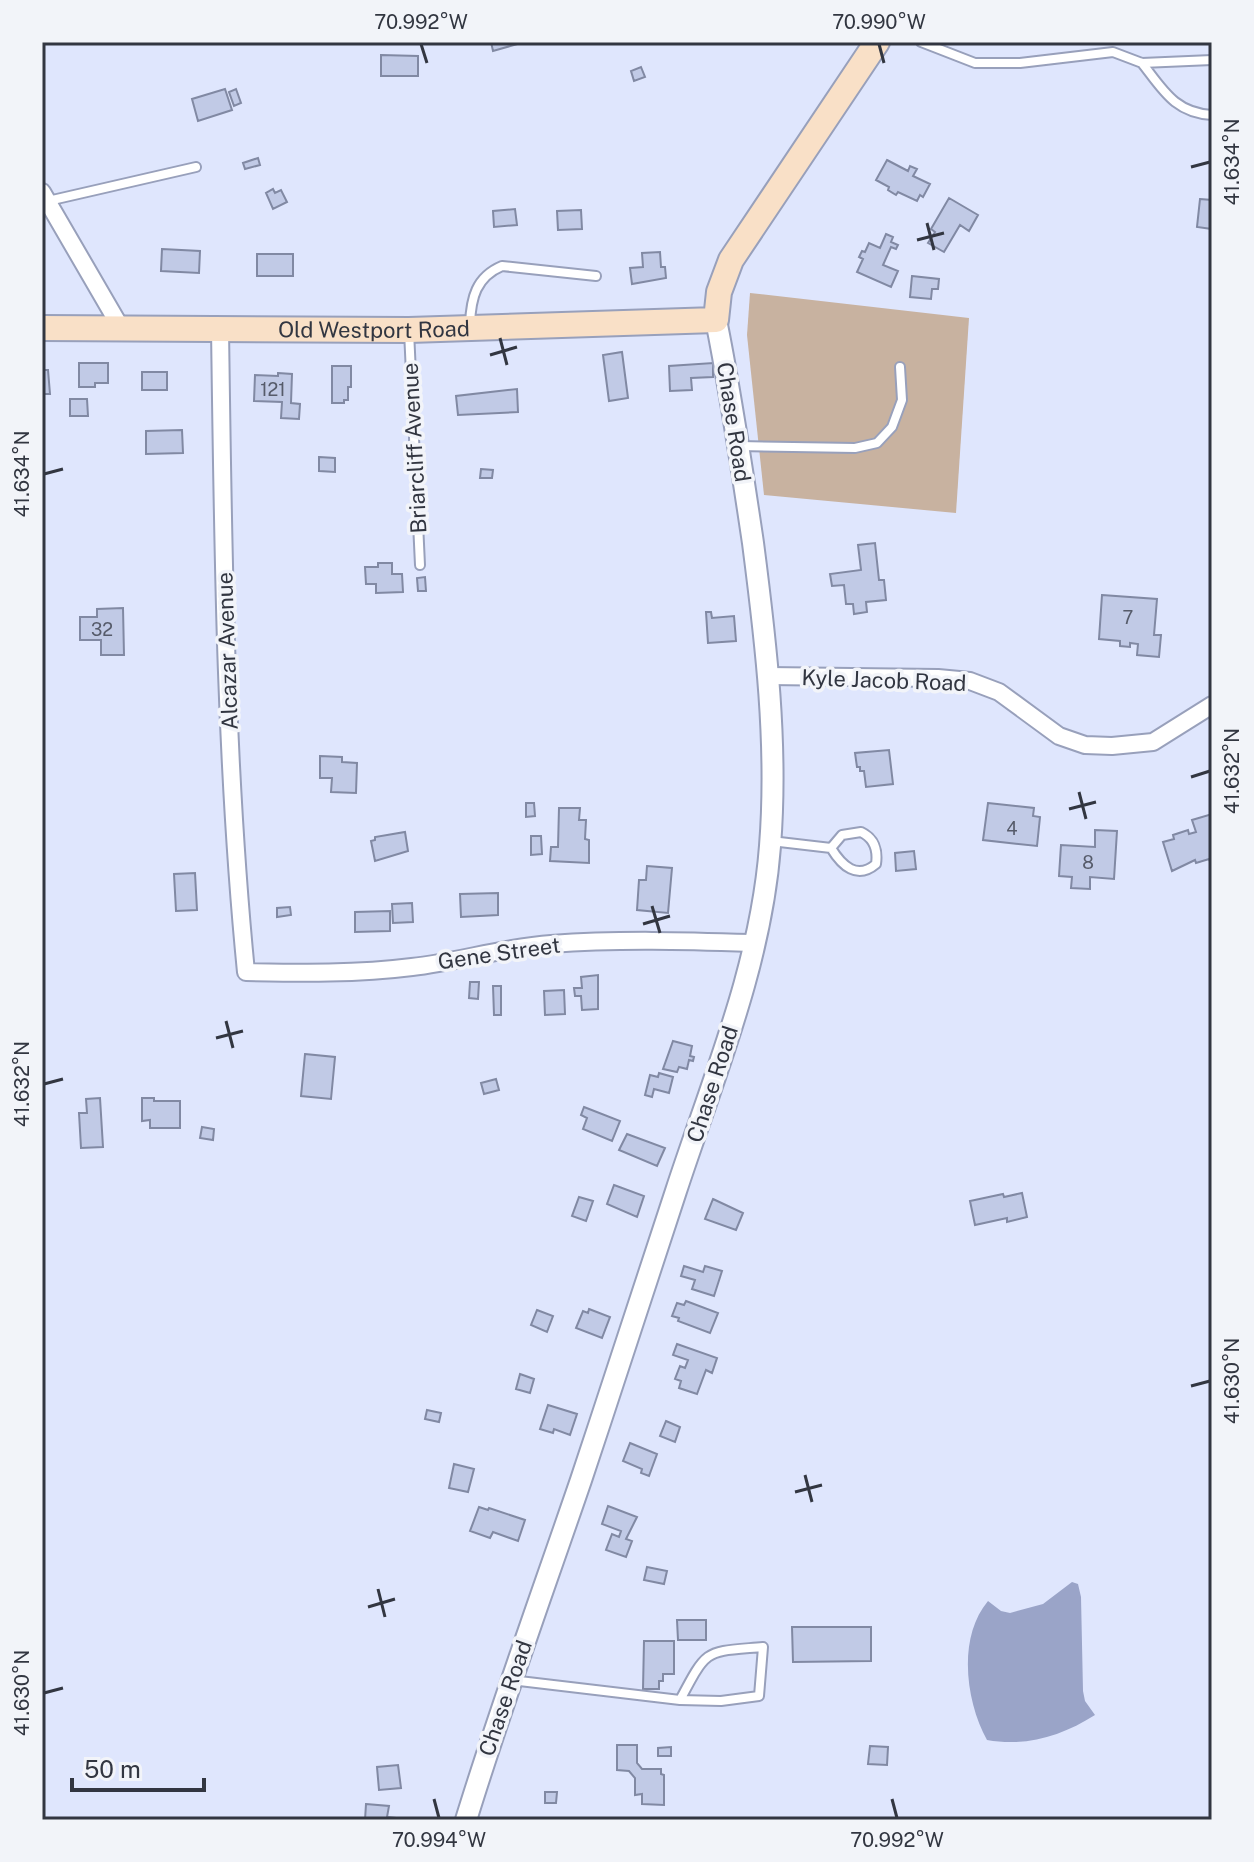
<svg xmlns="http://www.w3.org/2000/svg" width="1254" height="1862" viewBox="0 0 1254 1862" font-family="'Public Sans',sans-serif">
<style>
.green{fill:#c8b2a0}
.water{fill:#9aa4c8}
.building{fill:#c1cae6;stroke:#8189a3;stroke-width:2}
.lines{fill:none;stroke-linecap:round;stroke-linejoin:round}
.service-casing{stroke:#98a0bb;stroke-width:12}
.minor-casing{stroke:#98a0bb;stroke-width:20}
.tertiary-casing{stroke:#98a0bb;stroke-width:24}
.secondary-casing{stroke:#98a0bb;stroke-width:28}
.service{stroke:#fff;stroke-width:8}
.minor{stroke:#fff;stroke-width:16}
.tertiary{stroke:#fff;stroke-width:20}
.secondary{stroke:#f9e0c7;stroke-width:24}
.ticks{fill:none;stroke:#323641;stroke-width:3}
.labels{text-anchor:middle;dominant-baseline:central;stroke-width:7;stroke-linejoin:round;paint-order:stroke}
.number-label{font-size:18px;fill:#565b6a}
.street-label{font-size:22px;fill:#323641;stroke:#f2f4f9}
.neatline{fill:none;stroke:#323641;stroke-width:3}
.ticks-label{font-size:20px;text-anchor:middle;fill:#323641}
</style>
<rect width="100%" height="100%" fill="#dfe6fd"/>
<!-- green -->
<path class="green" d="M750,293L969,318L956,513L764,495L747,335Z"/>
<!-- water -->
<path class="water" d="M1072,1582L1078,1584L1081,1597L1083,1691L1085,1701L1095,1715C1062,1736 1026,1747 987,1740C966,1702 957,1638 988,1601L1001,1611L1010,1613L1043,1604Z"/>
<!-- building -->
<path class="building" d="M491,42H521V43L493,51Z
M381,55L418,56V76H381Z
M641,67L645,77L634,81L631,71Z
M225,89L232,110L198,121L192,99Z
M236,89L241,103L234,106L229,92Z
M258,158L260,165L245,169L243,163Z
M887,160L908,171L910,166L917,169L913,176L930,184L923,197L920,195L917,201L898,192L896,195L888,190L889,187L876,180Z
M273,189L275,193L281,190L287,202L273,209L266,193Z
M949,198L978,215L969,231L960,225L944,252L928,243L935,232L931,229Z
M1200,199L1212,200V229L1197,227Z
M515,209L517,225L494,227L493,211Z
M581,210L582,229L558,230L557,211Z
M886,234L893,237L891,242L898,245L896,249L891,247L883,265L898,271L891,287L857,272L863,259L859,257L862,251L865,252L869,243L880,248Z
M162,249L200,251L199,273L161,271Z
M660,252L661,267H665L666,278L632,284L630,268L643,267L642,253Z
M257,254H293V276H257Z
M912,276L939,279L938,289H932L931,299L910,297Z
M622,352L628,398L609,401L603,355Z
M79,363H108V383H95V387H79Z
M713,363V377L691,378L692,390L670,391L669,366Z
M332,366H351V387H348V400H344V403H332Z
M42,370H48L50,394H42Z
M142,372H167V390H142Z
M278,373L292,374L291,403L300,404L299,419L281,418L282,402L254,401L255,375L278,376Z
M517,389L518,412L458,415L456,396Z
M70,399H87L88,416H70Z
M182,430L183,453L146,454V431Z
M319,457L335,458V472L319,471Z
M481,469L493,470L492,478H480Z
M875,543L879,580H884L886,600L866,602L867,612L854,614L853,604H846L844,585L832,586L830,574L861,570L858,545Z
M378,563H392V574H402L403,592L376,593V584H366L365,567H378Z
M425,577L426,591H418L417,578Z
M1102,595L1157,599L1154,635H1161L1159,657L1137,655L1138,644L1130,643V647L1120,646V641L1099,639Z
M123,608L124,655H101V640H80V617H97V609Z
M706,612H711L712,618L734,616L736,641L708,643Z
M889,750L893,784L866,787L864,771H860V767H857L855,753Z
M320,756L342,757V762L357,763L356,793L331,792L332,778H320Z
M526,803H534L535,816L526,817Z
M988,803L1034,808L1033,816L1040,817L1037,846L983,840Z
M559,808H580L579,820H586L585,839L589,840V863L550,861L551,847H558Z
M1212,814V867L1209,859L1196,863L1195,860L1172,871L1163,842L1174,839L1173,835L1188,830L1189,834L1196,832L1192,820Z
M1095,830L1117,831L1114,879L1090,877V889L1071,888L1072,877L1059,876L1061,845L1095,847Z
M405,832L408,851L375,861L371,841L375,840V837Z
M531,836H541L542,854L531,855Z
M914,851L916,869L896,871L895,853Z
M647,866L672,868L668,913L637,910L639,880H646Z
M195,873L197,910L176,911L174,874Z
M498,893V915L461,917L460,894Z
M412,903L413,922L393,923L392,904Z
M290,907L291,915L277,917V908Z
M390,911V931L355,932V912Z
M598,975V1009L582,1010L581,996H575L574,988H582L581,977Z
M470,982H479L478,999L469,998Z
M493,986H501V1015H494Z
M564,990L565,1014L545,1015L544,991Z
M673,1041L692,1046L690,1056L694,1057L693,1061L689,1060L687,1069L679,1067L677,1072L663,1069Z
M305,1054L335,1057L331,1099L301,1096Z
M659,1073L673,1077L669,1093L654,1089L652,1097L645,1095L650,1075L658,1077Z
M496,1079L499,1090L484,1094L481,1083Z
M100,1098L103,1147L81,1148L79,1113H87L86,1099Z
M142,1098H154V1101H180V1128H150V1120L142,1121Z
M584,1107L620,1121L612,1141L583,1129L587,1118L581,1115Z
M202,1127L214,1129L213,1140L200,1138Z
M627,1134L665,1148L657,1166L619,1150Z
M614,1185L644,1196L637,1217L607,1204Z
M1022,1193L1027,1217L1007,1222V1218L975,1225L970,1201L1003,1194L1004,1197Z
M579,1197L593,1201L586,1221L572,1216Z
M713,1199L743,1213L736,1230L705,1219Z
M684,1266L703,1272L705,1266L722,1271L714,1296L692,1289L695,1280L681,1276Z
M686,1301L718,1313L710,1333L678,1321L679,1318L672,1316L677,1303L684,1305Z
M589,1309L610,1317L602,1338L576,1328L583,1311L588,1313Z
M537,1310L553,1316L547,1332L531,1325Z
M677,1344L717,1358L712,1373L706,1370L697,1394L679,1388L681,1381L675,1379L680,1366L685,1368L688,1360L673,1355Z
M520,1374L534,1379L530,1393L516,1389Z
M548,1405L577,1414L570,1435L554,1429L553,1433L540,1429Z
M427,1410L441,1413L439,1422L425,1419Z
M666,1421L680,1427L675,1442L660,1436Z
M630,1443L657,1454L649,1476L641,1473L642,1469L623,1461Z
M454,1464L474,1469L468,1492L449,1488Z
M608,1506L637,1517L626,1539L632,1541L626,1557L606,1550L612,1534L619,1537L621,1531L602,1524Z
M479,1507L488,1510L489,1508L525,1520L518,1541L493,1532L490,1538L470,1531Z
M647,1567L667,1571L664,1584L644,1580Z
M677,1620H706V1640H678Z
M792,1627H871V1661L793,1662Z
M644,1641H674V1674H663V1681H659V1689H643Z
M617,1745H637V1763L642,1769H661V1774L664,1775V1805L642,1804V1794L635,1795V1778L629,1771L617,1770Z
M870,1746L888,1747L887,1765L868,1764Z
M671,1747V1756H658V1748Z
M398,1765L401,1788L379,1790L377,1767Z
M545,1792H557L556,1803H545Z
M366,1804L389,1806L387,1817L415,1820H365Z"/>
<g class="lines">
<defs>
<path id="service" d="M921,42L975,63H1020L1113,52L1142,63L1212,60
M1142,63C1163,90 1175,113 1212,115
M48,201L196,167
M470,324C471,298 476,277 502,266L596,276
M409,331L420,565
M739,446L855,448L877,443L892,427L902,400L900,367
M771,841L831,848C842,866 857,880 876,864C878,850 874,838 861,832L842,835L831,848
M511,1680L680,1700C708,1647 705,1652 763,1647L759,1696L721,1701L680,1700"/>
<path id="minor" d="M42,192L121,328
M220,328C223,543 225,759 246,972C301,973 357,974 412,967C458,962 504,947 551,944C618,939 686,941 753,943
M767,676L938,678L970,681L999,692L1059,736L1085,745L1112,746L1153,742L1212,705"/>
<path id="tertiary" d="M466,1820C501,1706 542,1594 581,1480C613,1384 644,1288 676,1191C713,1078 761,966 770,846C778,745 766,643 753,543C742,469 731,394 716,320"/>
<g id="secondary">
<path id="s1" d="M42,328L409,330L716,320L719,292L731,260L877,42"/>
</g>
</defs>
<!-- service casing -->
<use href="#service" class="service-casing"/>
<!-- minor casing -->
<use href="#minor" class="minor-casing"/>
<!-- tertiary casing -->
<use href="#tertiary" class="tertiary-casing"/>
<!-- secondary casing -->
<use href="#secondary" class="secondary-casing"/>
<!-- service -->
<use href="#service" class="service"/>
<!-- minor -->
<use href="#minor" class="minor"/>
<!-- tertiary -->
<use href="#tertiary" class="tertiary"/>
<!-- secondary -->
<use href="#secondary" class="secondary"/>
</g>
<!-- ticks -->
<path class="ticks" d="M421,44L427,63M879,44L884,63M1191,167L1210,162M927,223L934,250M917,240L944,233M500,338L507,365M490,355L517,347M44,474L63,469M1191,777L1210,771M1079,792L1086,819M1069,809L1096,802M652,906L660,933M643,924L670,916M226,1021L233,1048M216,1038L243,1031M44,1084L63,1079M1191,1386L1210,1381M805,1475L812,1502M795,1492L822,1485M378,1589L385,1617M368,1607L395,1599M44,1693L63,1688M434,1799L439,1818M892,1799L897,1818"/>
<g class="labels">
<!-- number labels -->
<g class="number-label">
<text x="273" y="389">121</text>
<text x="1128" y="617">7</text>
<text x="102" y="629">32</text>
<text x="1012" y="828">4</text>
<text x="1088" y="862">8</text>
</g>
<!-- street labels -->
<g class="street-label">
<text stroke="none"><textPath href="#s1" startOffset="332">Old Westport Road</textPath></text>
<text transform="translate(734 422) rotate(81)">Chase Road</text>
<text transform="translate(414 448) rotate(-93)">Briarcliff Avenue</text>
<text transform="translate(227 651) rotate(-92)">Alcazar Avenue</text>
<text transform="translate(884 680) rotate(2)">Kyle Jacob Road</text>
<text transform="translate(499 953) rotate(-8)">Gene Street</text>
<text transform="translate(712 1084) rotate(-72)">Chase Road</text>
<text transform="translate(505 1698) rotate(-71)">Chase Road</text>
</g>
</g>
<!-- border -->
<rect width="1254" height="1862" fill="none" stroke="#f2f4f9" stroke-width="88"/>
<!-- scale -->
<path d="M72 1778v12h132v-12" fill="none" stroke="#323641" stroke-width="4"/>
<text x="84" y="1778" font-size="24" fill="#323641" stroke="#f2f4f9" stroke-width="6" paint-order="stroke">50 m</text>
<rect x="44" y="44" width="1166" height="1774" class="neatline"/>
<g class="ticks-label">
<text x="421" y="29">70.992°W</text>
<text x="879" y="29">70.990°W</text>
<text transform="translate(1232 162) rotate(-90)" y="7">41.634°N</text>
<text transform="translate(22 474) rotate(-90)" y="7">41.634°N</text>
<text transform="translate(1232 771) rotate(-90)" y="7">41.632°N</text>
<text transform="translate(22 1084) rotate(-90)" y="7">41.632°N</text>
<text transform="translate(1232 1381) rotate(-90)" y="7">41.630°N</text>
<text transform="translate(22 1693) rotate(-90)" y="7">41.630°N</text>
<text x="439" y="1847">70.994°W</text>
<text x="897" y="1847">70.992°W</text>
</g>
</svg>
